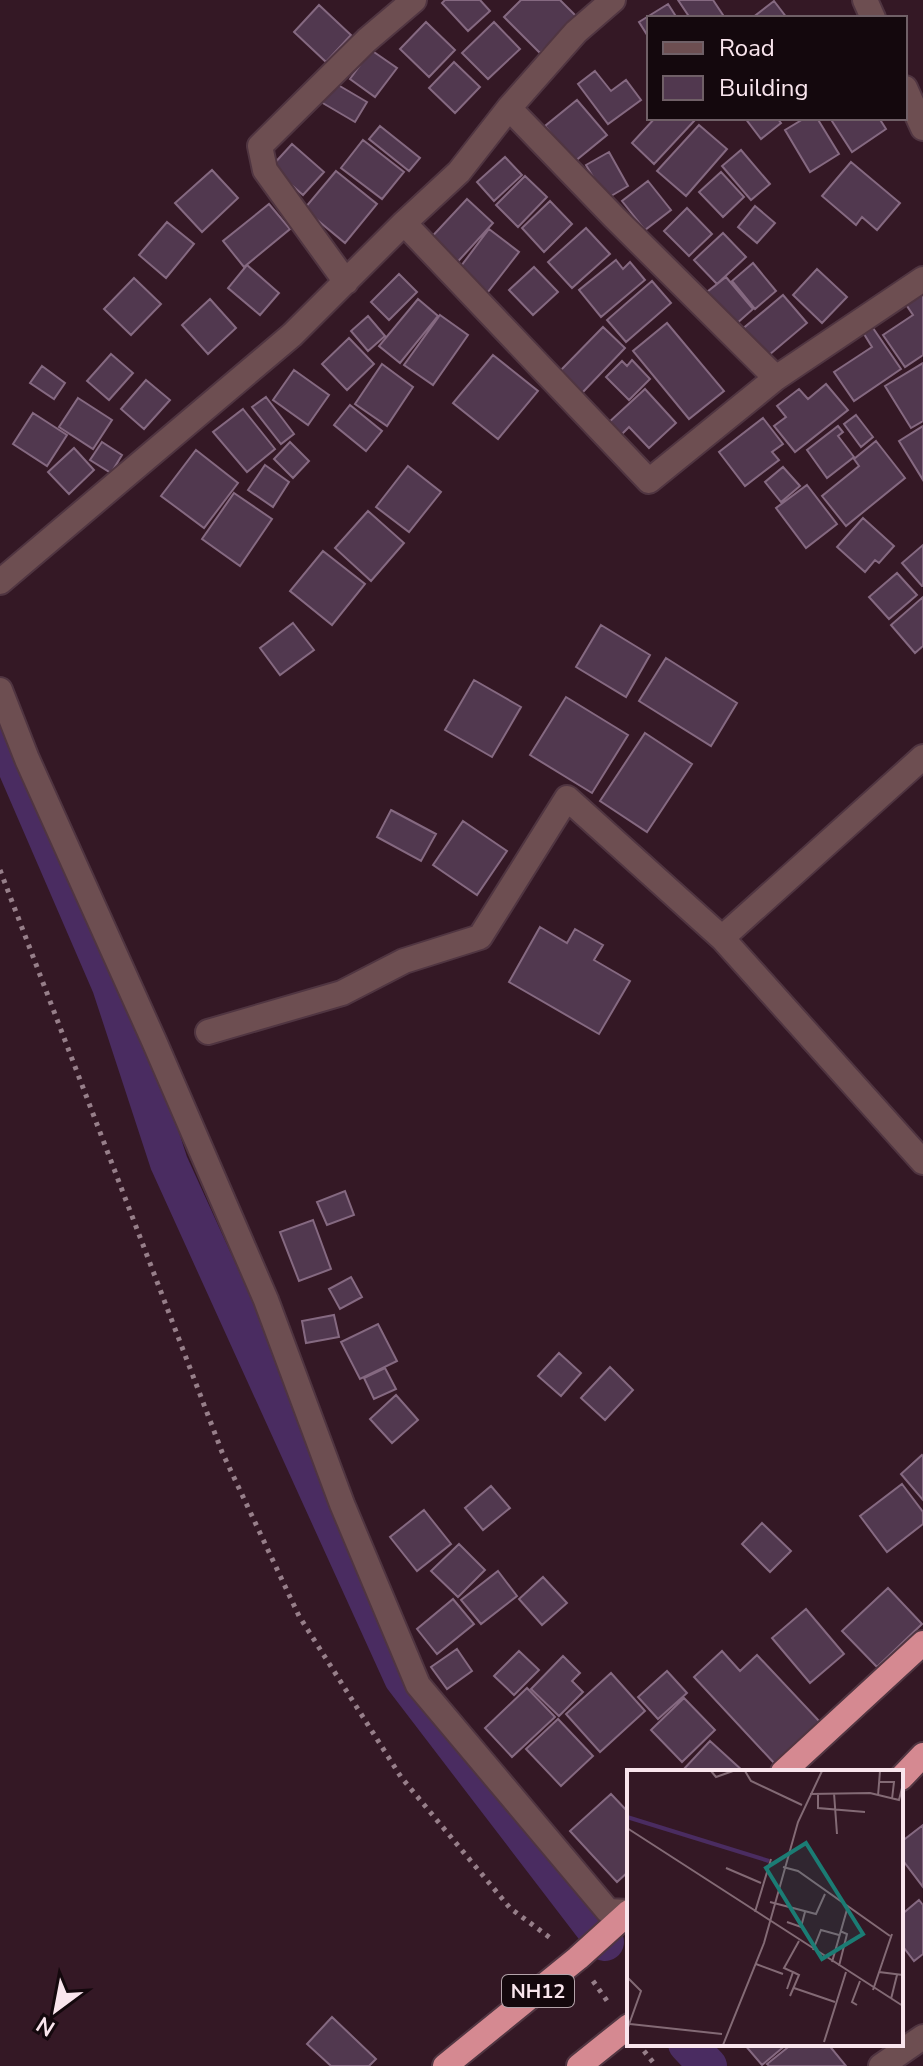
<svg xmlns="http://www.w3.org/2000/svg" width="923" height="2066" viewBox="0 0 923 2066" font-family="'Nunito Sans',sans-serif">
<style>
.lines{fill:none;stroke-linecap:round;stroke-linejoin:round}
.canal{stroke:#4a2c61;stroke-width:38}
.building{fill:#51384f;stroke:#856981;stroke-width:2}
.minor-casing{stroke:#503541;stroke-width:28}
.highway-casing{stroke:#503541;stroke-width:28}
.path{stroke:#977f8a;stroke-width:5;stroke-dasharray:4 6;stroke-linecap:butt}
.minor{stroke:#6d4e51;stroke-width:24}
.highway{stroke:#d58991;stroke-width:24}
.labels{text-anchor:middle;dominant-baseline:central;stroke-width:7;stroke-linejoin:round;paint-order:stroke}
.shield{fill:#14080d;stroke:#b4a3aa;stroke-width:2}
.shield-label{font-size:20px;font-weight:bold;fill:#f9e5ed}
.inset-river{fill:none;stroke:#4a2c61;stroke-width:4}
.inset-road{fill:none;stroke:#836a75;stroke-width:2}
.view{fill:#1b7c74;fill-opacity:0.15;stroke:#1b7c74;stroke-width:4}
.inset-edge{fill:none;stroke:#f9e5ed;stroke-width:4}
</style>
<rect width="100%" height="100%" fill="#341825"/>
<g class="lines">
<!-- canal -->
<path class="canal" d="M0,729L111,986L169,1163L403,1678L605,1942
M687,2044L708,2066"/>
</g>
<!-- building -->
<path class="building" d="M445,0H480L490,11L468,31L442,3Z
M521,0H560L577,17L540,53L504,17Z
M678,0H713L725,18H690Z
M774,1L787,18H752Z
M668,4L677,18H649V38L639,22Z
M319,5L351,35L326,62L294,32Z
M426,22L455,50L429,77L400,49Z
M494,22L520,49L488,79L462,53Z
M371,50L397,68L375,97L350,79Z
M454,62L480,87L455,113L429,88Z
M595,71L611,91L626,80L641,100L608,124L578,84Z
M333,82L367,102L355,122L321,102Z
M577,100L607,135L574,162L545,126Z
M655,118H693L695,120L654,164L632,143Z
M745,118H777L781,123L761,139Z
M805,118H817L839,154L810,172L785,130Z
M830,118H879L886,129L852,152Z
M699,125L727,149L686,196L657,171Z
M380,126L420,158L409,171L369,139Z
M363,140L404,172L382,199L341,168Z
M292,144L324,172L303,195L271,167Z
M741,150L770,184L751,200L722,166Z
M609,152L628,186L606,199L586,165Z
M505,157L522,175L494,201L477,182Z
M851,162L900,203L877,230L862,217L856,225L822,196Z
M212,170L238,198L202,232L175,203Z
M336,171L377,204L345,243L304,209Z
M721,172L744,197L723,217L699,192Z
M525,176L547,197L518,227L496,205Z
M648,181L671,210L645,230L622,201Z
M467,199L493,223L452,268L426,243Z
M550,201L572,224L544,252L522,228Z
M269,204L290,229L244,267L223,241Z
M755,206L775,223L757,243L738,227Z
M687,208L712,234L689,256L664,231Z
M167,222L194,244L166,278L139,255Z
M586,228L610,254L572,288L548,262Z
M489,229L519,252L484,297L455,274Z
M723,233L746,257L717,284L694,260Z
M616,260L623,269L630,262L645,280L601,317L579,290Z
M753,263L776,291L755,309L732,281Z
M247,265L279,293L260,315L228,288Z
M534,267L558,292L533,315L509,290Z
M817,269L847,297L822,323L793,295Z
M399,274L417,292L389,320L371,302Z
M726,277L753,309L735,325L707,292Z
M134,278L161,304L131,335L104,309Z
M652,281L671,303L626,342L607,320Z
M923,292V355L905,367L883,335L913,315L905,303Z
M783,295L807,323L763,360L740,331Z
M210,299L236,328L208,354L182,325Z
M418,299L438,316L400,363L379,346Z
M440,315L468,335L433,385L404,365Z
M368,316L385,336L368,351L351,331Z
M667,323L724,391L689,419L633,351Z
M603,327L625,348L582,393L560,371Z
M873,328L901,369L854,401L834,372L872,347L864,334Z
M349,338L374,364L347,390L322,364Z
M111,354L133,373L109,400L87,381Z
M493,355L538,391L498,439L453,403Z
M632,360L650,379L629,400L606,377L622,361L627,366Z
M923,363V421L911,428L885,386Z
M382,364L413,387L387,426L355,404Z
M42,366L65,383L54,399L30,383Z
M294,370L329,395L308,425L273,400Z
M146,380L170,400L144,429L121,409Z
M826,384L848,410L795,452L774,426L786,417L777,406L799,389L808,399Z
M645,389L676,423L649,448L629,427L619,437L607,424Z
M266,397L294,434L281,444L252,407Z
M78,398L112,420L93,449L59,427Z
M350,405L382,431L366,451L334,425Z
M243,409L275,449L247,472L213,432Z
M33,413L67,435L47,466L13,444Z
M856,415L873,437L861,447L844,424Z
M763,418L783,444L772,452L779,460L745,486L719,452Z
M838,426L843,432L838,436L854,457L827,478L807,450Z
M923,426V480L899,441Z
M876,441L905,478L846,526L822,496L859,466L854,459Z
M102,442L122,455L111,473L90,460Z
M290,442L309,461L293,478L274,459Z
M74,448L94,470L69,494L48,472Z
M196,450L238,483L204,528L161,496Z
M265,465L289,482L273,507L248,490Z
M408,466L441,492L409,532L376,507Z
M783,467L800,486L781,502L765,482Z
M807,485L837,524L806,548L776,508Z
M234,493L272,519L240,566L202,539Z
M368,511L404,543L371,581L335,548Z
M863,518L894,546L879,563L875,560L865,572L837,547Z
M923,545V586H922L902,563Z
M323,551L365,584L332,625L290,591Z
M897,573L917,595L889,619L869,597Z
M923,597V646L915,653L891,625Z
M293,623L314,650L280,675L260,648Z
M601,625L650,655L626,697L576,667Z
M666,658L737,703L711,746L639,701Z
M474,680L521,707L492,757L445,730Z
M566,697L628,735L592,793L530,755Z
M645,733L692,764L647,832L600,801Z
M391,810L436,834L421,861L377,837Z
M463,821L507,851L477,895L433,865Z
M540,927L567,943L575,929L603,945L594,960L630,981L599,1034L509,982Z
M345,1191L354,1215L327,1225L317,1202Z
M313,1220L331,1269L299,1281L280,1232Z
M351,1277L362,1297L340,1309L329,1289Z
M334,1315L339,1337L306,1343L302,1321Z
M378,1324L397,1361L360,1379L341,1342Z
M559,1353L581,1373L561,1396L538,1376Z
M610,1367L633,1390L605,1420L581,1398Z
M385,1368L396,1389L374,1399L364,1378Z
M396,1395L418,1420L392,1443L370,1419Z
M922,1455L923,1456V1500L901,1474Z
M902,1484L923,1512V1524L887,1552L860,1516Z
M491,1486L510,1508L483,1530L465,1508Z
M424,1510L451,1544L417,1571L390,1537Z
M762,1523L791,1551L770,1572L742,1544Z
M459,1544L485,1570L458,1597L431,1571Z
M498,1571L517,1596L481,1624L461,1600Z
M543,1577L567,1603L542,1625L519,1599Z
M888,1588L922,1624L877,1667L842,1631Z
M453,1599L474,1624L437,1654L417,1629Z
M806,1609L844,1654L810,1683L772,1638Z
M457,1649L472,1671L447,1689L431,1667Z
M519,1651L539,1670L514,1695L494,1676Z
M722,1651L740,1671L757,1655L820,1722L775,1764L694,1677Z
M563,1656L580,1673L572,1681L583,1692L559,1716L531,1689Z
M667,1671L687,1693L658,1719L638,1697Z
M611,1673L645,1711L600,1752L566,1714Z
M527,1688L555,1717L512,1757L485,1728Z
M684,1698L715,1730L682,1762L651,1730Z
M558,1719L593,1756L561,1786L526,1749Z
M710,1741L744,1772L682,1771Z
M611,1794L629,1813V1871L617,1882L570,1831Z
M923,1825V1887L901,1858V1842Z
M919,1900L923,1905V1954L914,1961L901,1944V1915Z
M332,2017L376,2059L369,2066H331L307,2044Z
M744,2044H787L762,2065Z
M792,2044H828L846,2066H769L767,2064Z"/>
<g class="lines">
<defs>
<path id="minor" d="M865,0L873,18
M905,88L923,128
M509,108L614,217L776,378
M404,223L649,481L776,378L923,279
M346,282L265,170L260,146L367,40L414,0
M0,582L292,335L404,223L459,172L509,108L576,32L613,0
M0,690L27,759L154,1041L266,1300L342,1504L418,1685L608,1911L629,1912
M722,938L923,757
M208,1032L342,993L404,961L480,937L567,798L722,938L923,1162
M881,2066L923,2037"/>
<path id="highway" d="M783,1772L923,1643
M901,1778L923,1755
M445,2066L578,1958L629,1912
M579,2066L629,2026"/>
</defs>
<!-- minor casing -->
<use href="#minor" class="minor-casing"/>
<!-- highway casing -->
<use href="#highway" class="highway-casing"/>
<!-- path -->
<path class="path" d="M0,870L222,1452L299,1616L401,1777L510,1908L553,1940
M593,1981L610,2005
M644,2051L656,2066"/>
<!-- minor -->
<use href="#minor" class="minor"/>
<!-- highway -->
<use href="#highway" class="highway"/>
</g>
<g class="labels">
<!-- shield labels -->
<rect class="shield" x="502" y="1975" width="72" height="32" rx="6"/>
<g class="shield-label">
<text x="538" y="1991">NH12</text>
</g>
</g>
<!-- overview -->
<g transform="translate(627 1770)">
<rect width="276" height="276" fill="#341825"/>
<path class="inset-river" d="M0,47L142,91"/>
<path class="inset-road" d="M84,1L89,7L106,1M118,1L124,11L175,35M252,12H267L265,29M207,23L210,64M183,24L243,23L272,30L276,14M191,25V38L238,42M251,26L253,1M0,58L276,236M156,97L171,101L263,166M99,98L134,113M143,132L189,144L198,124M128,142L144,89M160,152L174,157L178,142M186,180L194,160L212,165M205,192L221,136M129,194L156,204M212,196L220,164L213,161M252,202L276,205M0,207L14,221L0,260M167,218L208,232M160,219L166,202L157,198L172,171M246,220L265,164M163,226L172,205L166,202M264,229L270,205M230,235L225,232L233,211M3,254L95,264M197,272L219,202M96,275L137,173L171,52L195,1"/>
<path class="view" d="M179,73L236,164L195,189L139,98Z"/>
<rect width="276" height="276" class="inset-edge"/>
</g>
<!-- legend -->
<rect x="647" y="16" width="260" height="104" fill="#14080d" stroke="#706067" stroke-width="2"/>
<rect x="663" y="42" width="40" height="12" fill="#6d4e51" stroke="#706067" stroke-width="2"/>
<text x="719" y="56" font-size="24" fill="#f9e5ed">Road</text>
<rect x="663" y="76" width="40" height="24" fill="#51384f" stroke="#706067" stroke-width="2"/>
<text x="719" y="96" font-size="24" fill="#f9e5ed">Building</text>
<!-- north arrow -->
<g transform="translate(56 2010) rotate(212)" stroke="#14080d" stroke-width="6" paint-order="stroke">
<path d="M0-6L14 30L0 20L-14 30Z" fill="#f9e5ed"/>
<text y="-12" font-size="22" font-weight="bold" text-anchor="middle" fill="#f9e5ed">N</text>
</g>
</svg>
